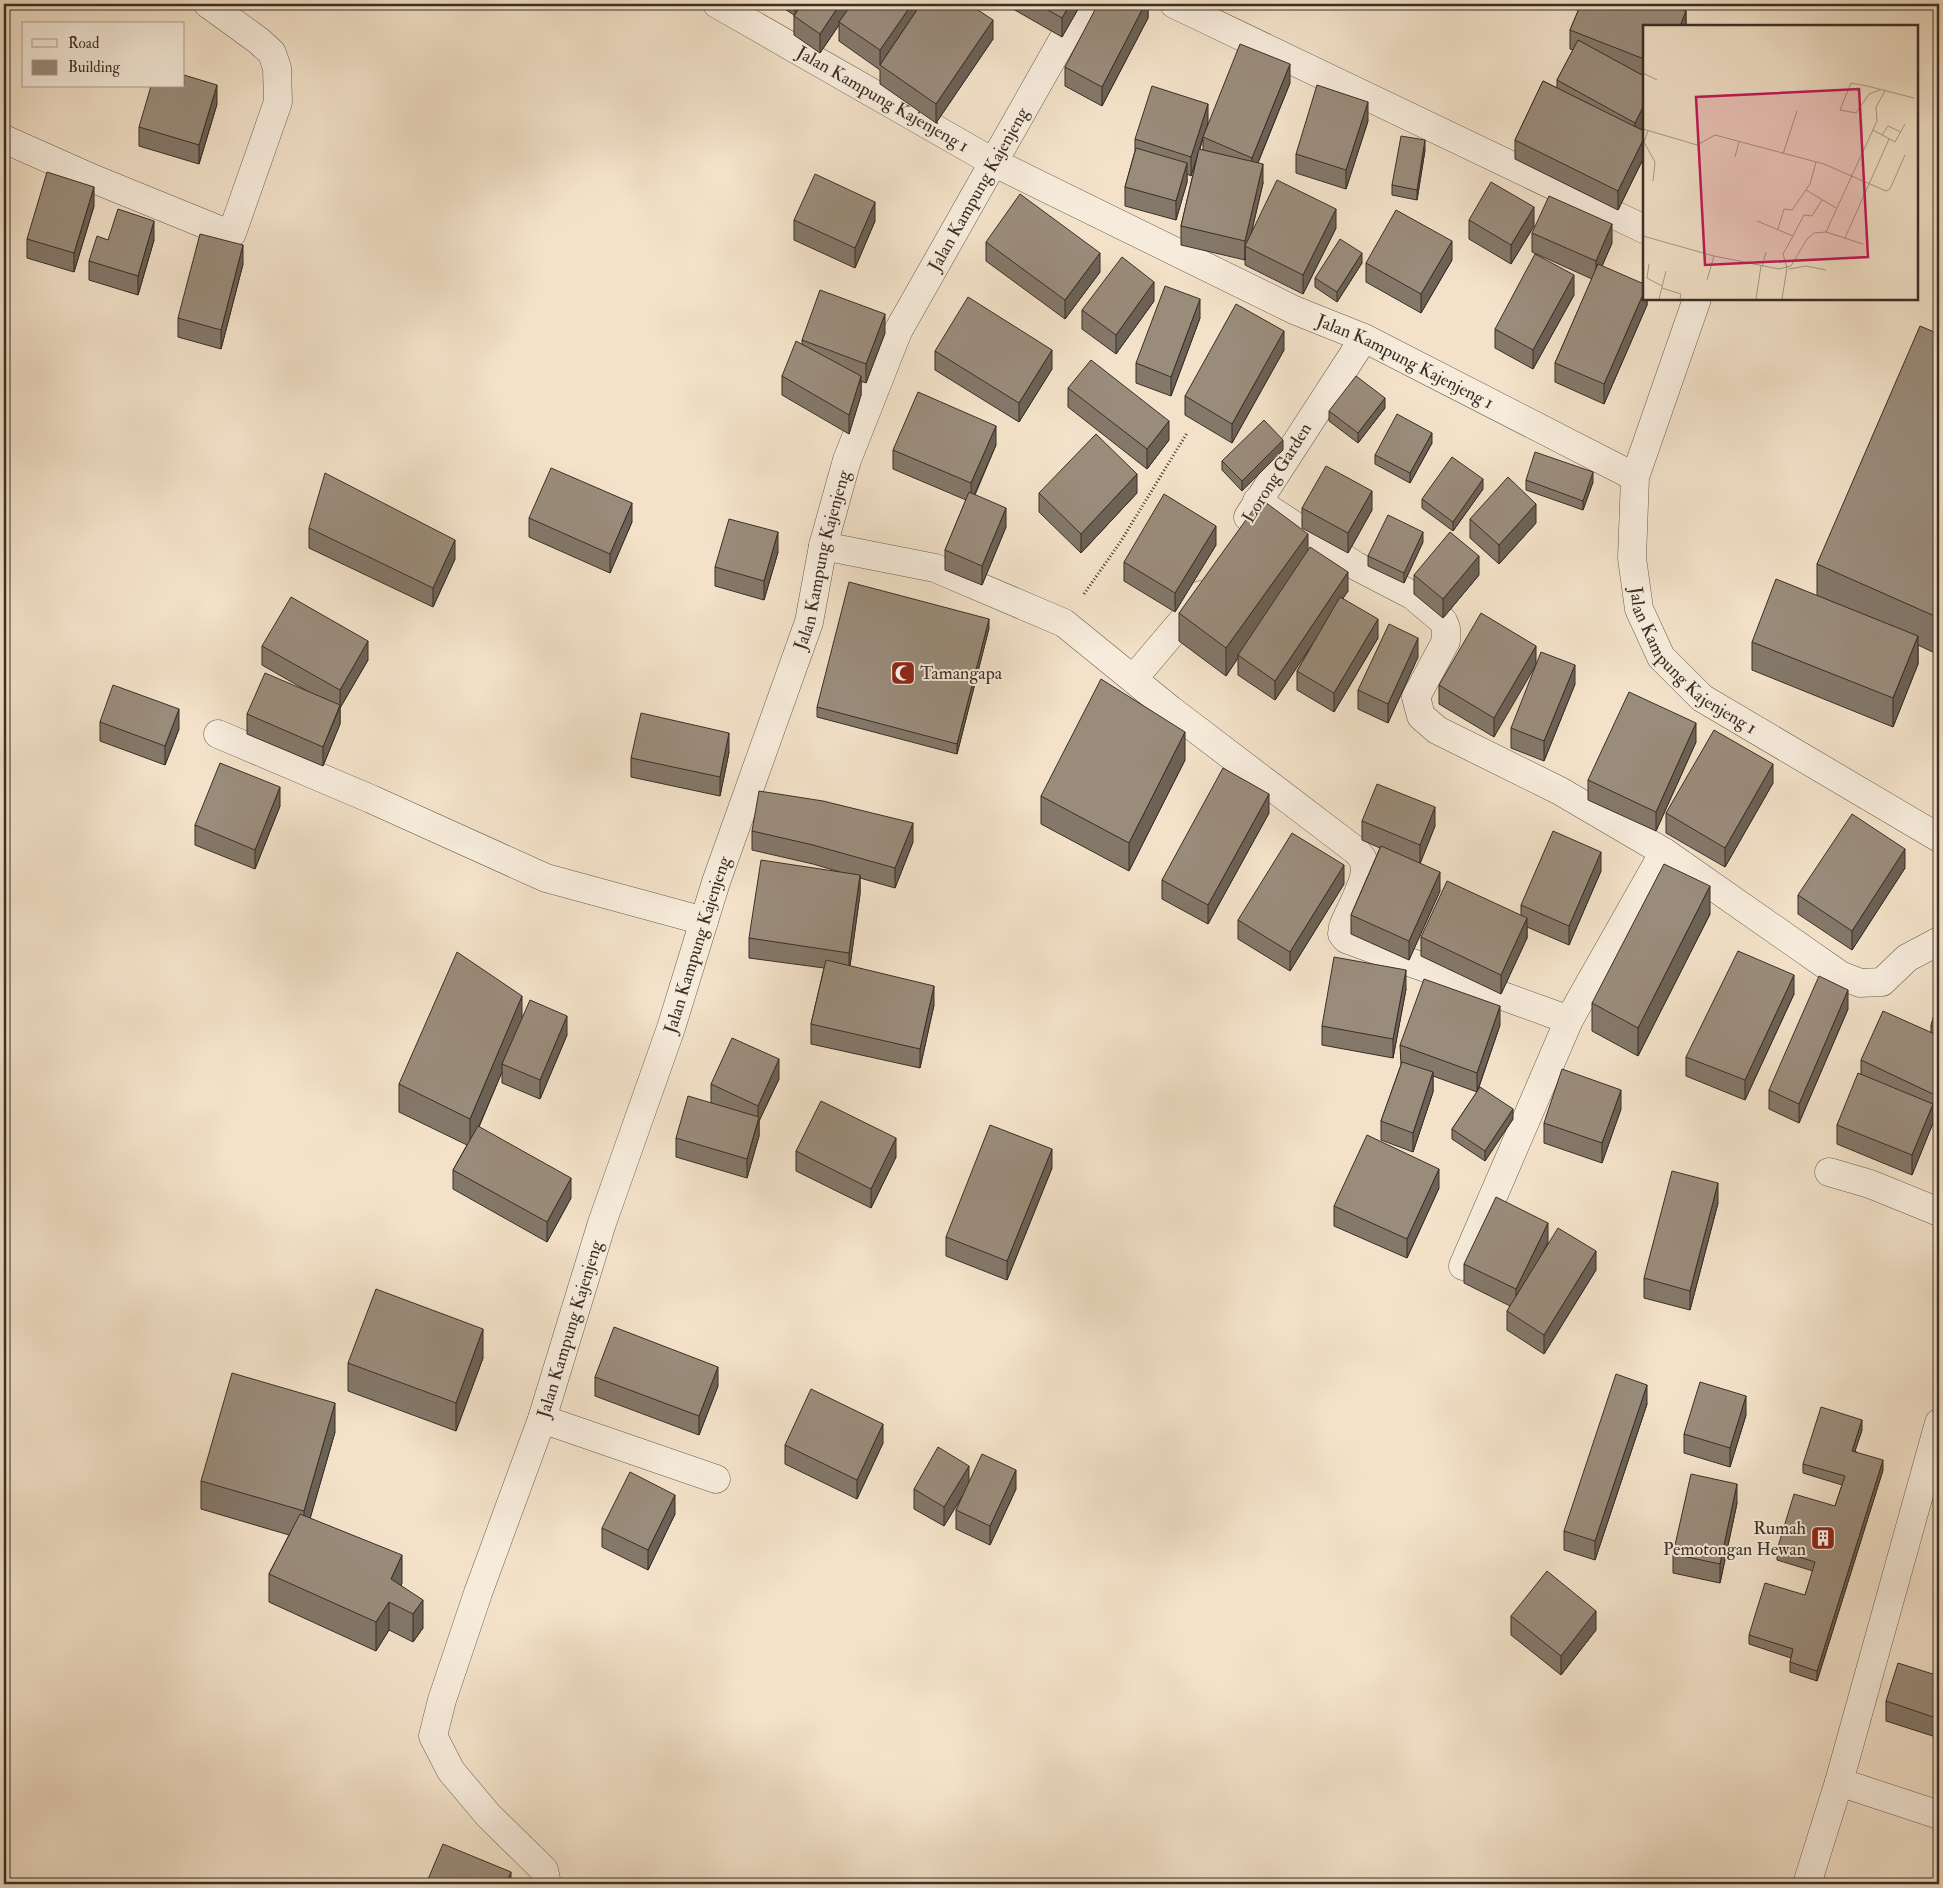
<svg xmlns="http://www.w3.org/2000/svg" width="1943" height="1888" viewBox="0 0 1943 1888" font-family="'IM FELL Double Pica',serif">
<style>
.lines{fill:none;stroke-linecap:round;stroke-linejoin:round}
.minor-casing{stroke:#685c50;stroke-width:29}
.path{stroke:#3a2f27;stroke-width:3;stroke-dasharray:1 2.5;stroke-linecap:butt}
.minor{stroke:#f7ecdc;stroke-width:28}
.wall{fill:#84786a;stroke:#3a2f27;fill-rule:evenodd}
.shaded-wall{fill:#6c6256;stroke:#3a2f27}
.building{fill:#9a8c7b;stroke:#3a2f27}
.labels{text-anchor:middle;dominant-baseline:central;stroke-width:4;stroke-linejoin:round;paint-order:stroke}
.street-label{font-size:18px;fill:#3a2f27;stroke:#f7ecdc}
.poi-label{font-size:18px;fill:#3a2f27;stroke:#f7ecdc;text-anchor:start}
.inset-road{fill:none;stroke:#a99a88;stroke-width:1}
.view{fill:#c2185b;fill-opacity:0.15;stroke:#c2185b;stroke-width:2.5}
.inset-edge{fill:none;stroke:#3a2f27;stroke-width:2.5}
</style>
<rect width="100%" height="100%" fill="#f3e2c9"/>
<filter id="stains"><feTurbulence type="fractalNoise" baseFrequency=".004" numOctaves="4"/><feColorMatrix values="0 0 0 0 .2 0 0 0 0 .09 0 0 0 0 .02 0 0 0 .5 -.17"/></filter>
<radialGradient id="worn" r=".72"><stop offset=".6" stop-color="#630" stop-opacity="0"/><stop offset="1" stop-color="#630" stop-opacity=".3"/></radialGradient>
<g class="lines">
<defs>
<g id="minor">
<path id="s1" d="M717,4L993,162L1294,310L1364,338L1635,477"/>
<path d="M1174,4L1644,229"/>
<path d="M4,139L94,179L229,234L232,233L278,102L277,68L272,53L259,41L208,4"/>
<path id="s2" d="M1697,299L1635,477L1632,558L1639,609L1661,657L1702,698L1939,838"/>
<path d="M1257,501L1356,566L1412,595L1443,621L1446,628V641L1416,697L1421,716L1437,730L1560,791L1664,852"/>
<path d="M1248,517L1364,338"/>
<path d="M823,546L935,568L1064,623L1171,710L1355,850C1360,854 1364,860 1365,867C1366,884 1349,910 1343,927L1342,934L1346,939L1569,1020"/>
<path d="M1134,678L1189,613L1201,595"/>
<path d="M218,734L371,799L546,878L704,921"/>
<path d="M1829,1172L1870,1184L1939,1212"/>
<path d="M1463,1266L1569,1020L1664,852L1840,975L1860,983L1882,982L1907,958L1939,941"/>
<path d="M542,1419L716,1479"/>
<path d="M1839,1782L1939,1815"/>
<path id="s3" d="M547,1884L544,1870L488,1815L451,1771L433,1736L442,1700L478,1593L542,1419L602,1223L671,1028L716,882L809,622L823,546L847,460L898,331L1083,4"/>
<path d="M1807,1884L1839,1782L1939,1423"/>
</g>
</defs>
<!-- minor casing -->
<use href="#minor" class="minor-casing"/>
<!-- path -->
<path class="path" d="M1084,594L1121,541L1187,433"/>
<!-- minor -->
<use href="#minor" class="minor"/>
</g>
<!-- wall -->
<path class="wall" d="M777,4H921L993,39L936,123L880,84V70L839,41V25L820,53L794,35V15Z
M986,4H1000L996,10Z
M1006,4H1081L1062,37L1006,5Z
M1148,4V18L1102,106L1065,86V67Z
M1581,4H1668L1686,11V26H1644V125L1641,130L1644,131V157L1618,210L1515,159V140L1543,81L1557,88V80L1573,50L1570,49V30Z
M1290,83L1258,163L1263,183L1251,234L1336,228L1303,294L1245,265V258V260L1181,245V226L1198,153L1191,176L1187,174V182L1176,220L1125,206V187L1135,151V139L1208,123L1206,129ZM1203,139V150L1200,149Z
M217,104L199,164L139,146V127Z
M1368,121L1346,189L1296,173V154Z
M1425,150L1417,200L1392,195V185Z
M94,206L74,272L27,258V239Z
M794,220L875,221L855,268L794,240Z
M1469,220L1534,226L1511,264L1469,239Z
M1532,233L1612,243L1602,266L1647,299V305L1604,404L1555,382V363L1592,279L1532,252Z
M108,240H154L138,295L89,280V261Z
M986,242L1100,272L1065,319L986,261Z
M1452,260L1421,313L1366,282V263Z
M1362,263L1337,302L1315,287V278Z
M243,264L221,349L178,337V318Z
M1574,295L1533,369L1495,348V329Z
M1154,301L1116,354L1082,329V310Z
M1200,318L1171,396L1136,383V363Z
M885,333L866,383L861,381V395L849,434L782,395V376L802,344V340Z
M1939,334V655L1918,645V664L1893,727L1752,670V642L1817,596V564Z
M1284,350L1232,443L1185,415V396Z
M935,351L1052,369L1019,422L935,370Z
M1068,388L1169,440L1147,469L1068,407Z
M1385,408L1358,443L1329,421V411Z
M1432,443L1410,483L1375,464V455Z
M996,445L975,495L1006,527L982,585L945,570V550L966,500L893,469V450Z
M1283,450L1242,491L1222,470V461Z
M1526,480L1593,482L1583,510L1526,490Z
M1483,489L1453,531L1422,508V499Z
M1039,493H1137L1081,553L1039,512Z
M1302,508L1372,510L1348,553L1302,528Z
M529,518L632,522L610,573L529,537Z
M1470,519L1536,523L1499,564L1470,538Z
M309,528L455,559L433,607L309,548Z
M1423,542L1404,583L1368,566V556Z
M1216,545L1175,612L1124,581V562Z
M1308,551L1348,591L1343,598L1378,638L1334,712L1297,690V671L1313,643L1275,700L1238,675V658L1226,676L1179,641V613Z
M778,552L764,600L715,586V567Z
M1414,575H1479L1443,618L1414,594Z
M989,628L957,754L817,717V707Z
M262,646L368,660L340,708V724L323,766L247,734V714L309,692L262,665Z
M1536,646L1494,737L1439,704V685Z
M1418,657L1388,723L1358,709V690Z
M1575,684L1544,761L1511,748V728Z
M100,722L179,729L165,765L100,741Z
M1696,742L1656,831L1588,800V780Z
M729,752L720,796L631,777V758Z
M1185,760L1129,871L1041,824V796Z
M1773,783L1725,867L1666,833V813Z
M280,806L255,869L195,845V825Z
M1269,813L1208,924L1162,899V880Z
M1362,821L1435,826L1420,863L1440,891L1409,960L1351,934V915L1380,848L1362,840Z
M752,831L913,842L895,888L860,878V894L850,966L934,1005L920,1068L811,1044V1024L824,968L749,958V938L840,872L813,864L752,850Z
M1905,868L1852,950L1798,914V895Z
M1601,871L1569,945L1527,927V938L1501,994L1421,956V937L1521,916V905Z
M1344,884L1290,971L1238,939V920Z
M1710,914L1638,1056L1592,1031V1003Z
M1406,989L1393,1058L1322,1045V1026Z
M1794,994L1745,1100L1686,1076V1057Z
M1939,996V1103L1935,1114L1933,1113V1123L1912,1175L1837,1144V1125L1861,1074V1060L1931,1033V1026Z
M1848,1009L1799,1123L1769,1109V1090Z
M522,1018L567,1035L540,1099L502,1083V1072L479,1127L571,1198L547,1242L453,1189V1170L467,1145L399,1112V1084Z
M1500,1025L1478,1090L1513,1119L1485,1161L1452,1139V1129L1477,1092L1433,1076V1092L1413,1152L1381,1140V1121L1401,1065L1400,1045Z
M779,1079L759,1121V1136L747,1178L676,1157V1138L711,1103V1084Z
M1621,1109L1602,1163L1544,1143V1123Z
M796,1151L896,1157L871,1208L796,1171Z
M1052,1168L1007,1280L946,1256V1237Z
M1439,1188L1407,1258L1334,1226V1206Z
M1718,1203L1690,1310L1644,1298V1278Z
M1548,1242L1543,1254L1596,1270L1544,1354L1507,1330V1311L1510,1306L1464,1283V1264Z
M483,1358L456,1431L348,1391V1363Z
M595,1377L718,1386L699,1435L595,1396Z
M1647,1404L1595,1560L1564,1550V1531Z
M1746,1415L1730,1467L1684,1453V1434Z
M1862,1430L1855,1451L1883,1470L1817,1681L1790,1672V1662L1791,1658L1749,1644V1635L1805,1595L1813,1571L1777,1560V1550L1835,1506L1842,1485L1803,1473V1464Z
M335,1432L310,1518L402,1583L401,1586L423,1628L413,1642L389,1630L376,1651L269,1602V1574L289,1535L201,1509V1481Z
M883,1443L857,1499L785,1464V1445Z
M969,1482L1016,1489L990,1545L956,1529V1510L964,1493L944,1526L914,1509V1489Z
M1737,1503L1720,1583L1673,1573V1554Z
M675,1514L648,1570L602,1547V1528Z
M1511,1616L1596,1630L1561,1675L1511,1635Z
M1939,1676V1738L1886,1721V1701Z"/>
<!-- shaded-wall -->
<path class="shaded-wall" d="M795,4H803L795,16Z
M840,4H853L839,22V25L820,53V34Z
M912,4H921L880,65V50Z
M996,4H1000L996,10Z
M1070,4H1081L1062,37V18Z
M1145,4H1148V18L1102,106V87Z
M1686,11V26H1680Z
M993,20V39L936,123V104Z
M1290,64V83L1252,177V158Z
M217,85V104L199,164V145Z
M1368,102V121L1346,189V170Z
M1208,104V123L1203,138V137L1191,176V157Z
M1644,105V125L1635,142V123Z
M1644,138V157L1618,210V191Z
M1425,140V150L1417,200V190Z
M1187,163V182L1176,220V201Z
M1263,164V183L1248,247L1245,246V260V241Z
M94,187V206L74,272V253Z
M875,202V221L855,268V248Z
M1534,207V226L1511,264V245Z
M1336,209V228L1303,294V275Z
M154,221V240L138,295V276Z
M1612,224V243L1596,280V261Z
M1452,241V260L1421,313V294Z
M243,245V264L221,349V330Z
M1100,253V272L1065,319V300Z
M1362,253V263L1337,302V292Z
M1574,275V295L1533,369V350Z
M1154,282V301L1116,354V335Z
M1644,292V299H1647V305L1604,404V384Z
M1200,299V318L1171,396V377Z
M885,314V333L866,383V364Z
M1284,331V350L1232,443V424Z
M1052,350V369L1019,422V403Z
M861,376V395L849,434V415Z
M1385,398V408L1358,443V433Z
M1169,421V440L1147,469V449Z
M996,426V445L971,502V483Z
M1432,433V443L1410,483V473Z
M1283,440V450L1242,491V481Z
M1593,472V482L1583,510V501Z
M1137,474V493L1081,553V534Z
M1483,479V489L1453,531V522Z
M1372,491V510L1348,553V533Z
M632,503V522L610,573V554Z
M1536,504V523L1499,564V545Z
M1006,508V527L982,585V566Z
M1216,526V545L1175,612V593Z
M778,532V552L764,600V581Z
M1423,532V542L1404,583V573Z
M1308,534V562L1238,655V658L1226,676V648Z
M455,540V559L433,607V588Z
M1479,556V575L1443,618V599Z
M1348,572V591L1275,700V681Z
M989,619V628L957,754V744Z
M1378,619V638L1334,712V693Z
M1918,636V664L1893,727V698Z
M1418,638V657L1388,723V704Z
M368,641V660L340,708V724L323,766V747L340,707V690Z
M1536,646V665L1494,737V718Z
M1575,665V684L1544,761V741Z
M179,709V729L165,765V746Z
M1696,723V742L1656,831V812Z
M1185,732V760L1129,871V843Z
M729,733V752L720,796V777Z
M1773,764V783L1725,867V848Z
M280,787V806L255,869V850Z
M1269,794V813L1208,924V905Z
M1435,807V826L1420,864V845Z
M913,823V842L895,888V868Z
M1905,849V868L1852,950V931Z
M1601,852V871L1569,945V926Z
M1344,865V884L1290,971V952Z
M1440,872V891L1409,960V941Z
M860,875V894L849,972V953Z
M1710,886V914L1638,1056V1028Z
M1527,918V938L1501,994V975Z
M1406,970V989L1393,1058V1039Z
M1794,975V994L1745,1100V1080Z
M934,986V1005L920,1068V1049Z
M1848,990V1009L1799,1123V1104Z
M522,996V1024L502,1064V1072L470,1147V1119Z
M1500,1006V1025L1477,1092V1073Z
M567,1016V1035L540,1099V1080Z
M779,1059V1079L759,1121V1136L747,1178V1159L758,1122V1106Z
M1433,1072V1092L1413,1152V1133Z
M1939,1084V1103L1935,1114V1095Z
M1621,1090V1109L1602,1163V1143Z
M1933,1104V1123L1912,1175V1155Z
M1513,1109V1119L1485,1161V1151Z
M896,1138V1157L871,1208V1189Z
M1052,1149V1168L1007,1280V1261Z
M1439,1169V1188L1407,1258V1239Z
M571,1178V1198L547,1242V1222Z
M1718,1183V1203L1690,1310V1291Z
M1548,1223V1242L1516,1309V1289Z
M1596,1251V1270L1544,1354V1335Z
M483,1329V1358L456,1431V1403Z
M718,1367V1386L699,1435V1416Z
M1647,1385V1404L1595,1560V1541Z
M1746,1396V1415L1730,1467V1448Z
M335,1403V1432L304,1540V1511Z
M1862,1420V1430L1852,1460V1451Z
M883,1424V1443L857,1499V1480Z
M1883,1460V1470L1817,1681V1671Z
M969,1466V1485L944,1526V1507Z
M1016,1470V1489L990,1545V1526Z
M1737,1484V1503L1720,1583V1564Z
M675,1495V1514L648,1570V1550Z
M402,1555V1583L393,1604L391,1579Z
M423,1600V1628L413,1642V1614Z
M389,1602V1630L376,1651V1622Z
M1596,1611V1630L1561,1675V1656Z
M511,1872V1884H506Z"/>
<!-- building -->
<path class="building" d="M802,4H840L820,34L794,16Z
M852,4H912L880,50L839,22Z
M921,4H969L993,20L936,104L880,65Z
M1038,4H1070L1062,18Z
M1098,4H1145L1102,87L1065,67Z
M1581,4H1668L1686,11L1680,26H1644V59L1570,30Z
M1578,40L1644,76V105L1635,123L1557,80Z
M1240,44L1290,64L1252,158L1203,137Z
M184,75L217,85L199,145L139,127L151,86H184Z
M1543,81L1644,131V138L1618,191L1515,140Z
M1317,85L1368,102L1346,170L1296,154Z
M1152,86L1208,104L1191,157L1135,139Z
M1401,136L1425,140L1417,190L1392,185Z
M1136,148L1187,163L1176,201L1125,187Z
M1199,149L1263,164L1245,241L1181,226Z
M47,172L94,187L74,253L27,239Z
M815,174L875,202L855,248L794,220Z
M1277,180L1336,209L1303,275L1245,246Z
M1491,182L1534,207L1511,245L1469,220Z
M1020,194L1100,253L1065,300L986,242Z
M1549,196L1612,224L1596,261L1532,233Z
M118,209L154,221L138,276L89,261L97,236L108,240Z
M1396,210L1452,241L1421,294L1366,263Z
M200,234L243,245L221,330L178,318Z
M1340,239L1362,253L1337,292L1315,278Z
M1535,254L1574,275L1533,350L1495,329Z
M1122,257L1154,282L1116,335L1082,310Z
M1598,264L1644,284V292L1604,384L1555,363Z
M1165,286L1200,299L1171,377L1136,363Z
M820,290L885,314L866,364L802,340Z
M968,297L1052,350L1019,403L935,351Z
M1236,304L1284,331L1232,424L1185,396Z
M1920,326L1939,334V618L1817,564Z
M796,341L861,376L849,415L782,376Z
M1091,360L1169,421L1147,449L1068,388Z
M1356,376L1385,398L1358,433L1329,411Z
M918,392L996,426L971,483L893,450Z
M1397,414L1432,433L1410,473L1375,455Z
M1264,420L1283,440L1242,481L1222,461Z
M1096,434L1137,474L1081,534L1039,493Z
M1535,452L1593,472L1583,501L1526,480Z
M1452,457L1483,479L1453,522L1422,499Z
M1326,466L1372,491L1348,533L1302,508Z
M551,468L632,503L610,554L529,518Z
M325,473L455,540L433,588L309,528Z
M1508,477L1536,504L1499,545L1470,519Z
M969,492L1006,508L982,566L945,550Z
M1164,494L1216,526L1175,593L1124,562Z
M1261,499L1308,534L1226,648L1179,613Z
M1388,515L1423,532L1404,573L1368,556Z
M729,519L778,532L764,581L715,567Z
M1450,532L1479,556L1443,599L1414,575Z
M1310,547L1348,572L1275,681L1238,655Z
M1776,579L1918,636L1893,698L1752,642Z
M849,582L989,619L957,744L817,707Z
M291,597L368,641L340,690L262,646Z
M1340,597L1378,619L1334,693L1297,671Z
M1481,613L1536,646L1494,718L1439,685Z
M1389,624L1418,638L1388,704L1358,690Z
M1541,652L1575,665L1544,741L1511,728Z
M265,673L340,705L323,747L247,714Z
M1101,679L1185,732L1129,843L1041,796Z
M113,685L179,709L165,746L100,722Z
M1629,692L1696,723L1656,812L1588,780Z
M641,713L729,733L720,777L631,758Z
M1714,730L1773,764L1725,848L1666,813Z
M220,763L280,787L255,850L195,825Z
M1223,768L1269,794L1208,905L1162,880Z
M1377,784L1435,807L1420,845L1362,821Z
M759,791L823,801L913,823L895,868L813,845L752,831Z
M1852,814L1905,849L1852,931L1798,895Z
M1553,831L1601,852L1569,926L1521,905Z
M1292,833L1344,865L1290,952L1238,920Z
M1381,846L1440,872L1409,941L1351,915Z
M761,860L860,875L849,953L749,938Z
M1664,864L1710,886L1638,1028L1592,1003Z
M1447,881L1527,918L1501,975L1421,937Z
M1738,951L1794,975L1745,1080L1686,1057Z
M457,952L522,996L470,1119L399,1084Z
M1334,957L1406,970L1393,1039L1322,1026Z
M826,960L934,986L920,1049L811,1024Z
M1819,976L1848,990L1799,1104L1769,1090Z
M1424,979L1500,1006L1477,1073L1400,1045Z
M1939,996V1028L1931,1026Z
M530,1000L567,1016L540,1080L502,1064Z
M1883,1011L1939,1036V1084L1935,1095L1861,1060Z
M732,1038L779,1059L758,1106L711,1084Z
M1402,1062L1433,1072L1413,1133L1381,1121Z
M1562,1069L1621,1090L1602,1143L1544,1123Z
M1858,1073L1933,1104L1912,1155L1837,1125Z
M1480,1087L1513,1109L1485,1151L1452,1129Z
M688,1096L759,1117L747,1159L676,1138Z
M821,1101L896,1138L871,1189L796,1151Z
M990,1125L1052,1149L1007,1261L946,1237Z
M478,1126L571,1178L547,1222L453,1170Z
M1367,1135L1439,1169L1407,1239L1334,1206Z
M1672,1171L1718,1183L1690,1291L1644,1278Z
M1496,1197L1548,1223L1516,1289L1464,1264Z
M1558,1228L1596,1251L1544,1335L1507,1311Z
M376,1289L483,1329L456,1403L348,1363Z
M614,1327L718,1367L699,1416L595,1377Z
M232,1373L335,1403L304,1511L201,1481Z
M1616,1374L1647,1385L1595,1541L1564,1531Z
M1700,1382L1746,1396L1730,1448L1684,1434Z
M811,1389L883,1424L857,1480L785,1445Z
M1821,1407L1862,1420L1852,1451L1883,1460L1817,1671L1790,1662L1793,1649L1749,1635L1765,1583L1805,1595L1815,1562L1777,1550L1794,1494L1835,1506L1845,1476L1803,1464Z
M938,1447L969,1466L944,1507L914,1489Z
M982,1454L1016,1470L990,1526L956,1510Z
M630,1472L675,1495L648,1550L602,1528Z
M1691,1474L1737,1484L1720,1564L1673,1554Z
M300,1514L402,1555L391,1579L423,1600L413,1614L389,1602L376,1622L269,1574Z
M1547,1571L1596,1611L1561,1656L1511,1616Z
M1898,1663L1939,1676V1719L1886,1701Z
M443,1844L511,1872L506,1884H426Z"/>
<!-- icons -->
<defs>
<symbol id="mosque-square" viewBox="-11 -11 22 22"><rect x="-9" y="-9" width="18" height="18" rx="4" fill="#8f2418" stroke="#f7ecdc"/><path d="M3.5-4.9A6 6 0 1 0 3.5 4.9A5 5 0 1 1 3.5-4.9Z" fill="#fff"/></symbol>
<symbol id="building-square" viewBox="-11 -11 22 22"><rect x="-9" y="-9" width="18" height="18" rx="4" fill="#8f2418" stroke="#f7ecdc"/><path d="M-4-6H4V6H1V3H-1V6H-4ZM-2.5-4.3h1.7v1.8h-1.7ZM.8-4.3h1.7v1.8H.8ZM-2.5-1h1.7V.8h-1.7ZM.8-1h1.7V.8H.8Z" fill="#fff"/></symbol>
</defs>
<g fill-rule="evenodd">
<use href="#mosque-square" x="889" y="659" width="28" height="28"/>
<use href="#building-square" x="1809" y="1524" width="28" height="28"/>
</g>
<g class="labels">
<!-- street labels -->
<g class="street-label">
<text stroke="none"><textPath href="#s1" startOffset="191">Jalan Kampung Kajenjeng 1</textPath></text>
<text stroke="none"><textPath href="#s3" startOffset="1834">Jalan Kampung Kajenjeng</textPath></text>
<text stroke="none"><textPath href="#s1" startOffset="776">Jalan Kampung Kajenjeng 1</textPath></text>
<text transform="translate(1277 473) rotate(-58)">Lorong Garden</text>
<text stroke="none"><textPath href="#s3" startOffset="1429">Jalan Kampung Kajenjeng</textPath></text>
<text stroke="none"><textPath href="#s2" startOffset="396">Jalan Kampung Kajenjeng 1</textPath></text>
<text stroke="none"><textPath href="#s3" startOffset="1024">Jalan Kampung Kajenjeng</textPath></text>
<text stroke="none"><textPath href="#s3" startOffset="619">Jalan Kampung Kajenjeng</textPath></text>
</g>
<!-- poi labels -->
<g class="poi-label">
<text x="920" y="673">Tamangapa</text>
<text x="1806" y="1528" text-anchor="end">Rumah<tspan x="1806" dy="21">Pemotongan Hewan</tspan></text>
</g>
</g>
<!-- overview -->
<g transform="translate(1643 25)">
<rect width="275" height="275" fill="#f3e2c9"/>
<path class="inset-road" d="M0,48L14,55M237,65L226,69L213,88L197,85L208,58L224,61L271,73M0,104L54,120L72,110L181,139L243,166L247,164L262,130M230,105L252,117L262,99M5,106L1,117L12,137L10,156M239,110L245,101L258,107M140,129L154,86M92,132L96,117M163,165L193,183M114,196L150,211L140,229L144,243L139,274M135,204L141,184L149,185L167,159L173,137M183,207L234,96L233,82L242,66M0,211L71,231L136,244L148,241L164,214L171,208L183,207L220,219M150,211L161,190L169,191L179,175M202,213L246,114M6,239L4,253L19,261M119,242L123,227M146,244L163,241L183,245M64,255L71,231M19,263L38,269L37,274M16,274L23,246M113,274L118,241"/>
<path class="view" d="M216,64L225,232L62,240L53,72Z"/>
<rect width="275" height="275" class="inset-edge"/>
</g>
<!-- margin -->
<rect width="1943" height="1888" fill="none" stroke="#f3e2c9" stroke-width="20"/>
<rect x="5" y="5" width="1933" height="1878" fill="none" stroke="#3a2f27" stroke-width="2.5"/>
<rect x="10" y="10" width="1923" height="1868" fill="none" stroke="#3a2f27"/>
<!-- legend -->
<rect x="22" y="22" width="162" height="65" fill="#f7ecdc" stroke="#aba094"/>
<rect x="32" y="39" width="25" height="8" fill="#f7ecdc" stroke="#aba094"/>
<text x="68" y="48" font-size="15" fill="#3a2f27">Road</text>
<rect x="32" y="60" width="25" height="15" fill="#9a8c7b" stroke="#aba094"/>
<text x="68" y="72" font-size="15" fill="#3a2f27">Building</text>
<rect width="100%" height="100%" filter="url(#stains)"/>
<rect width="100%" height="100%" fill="url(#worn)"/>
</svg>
